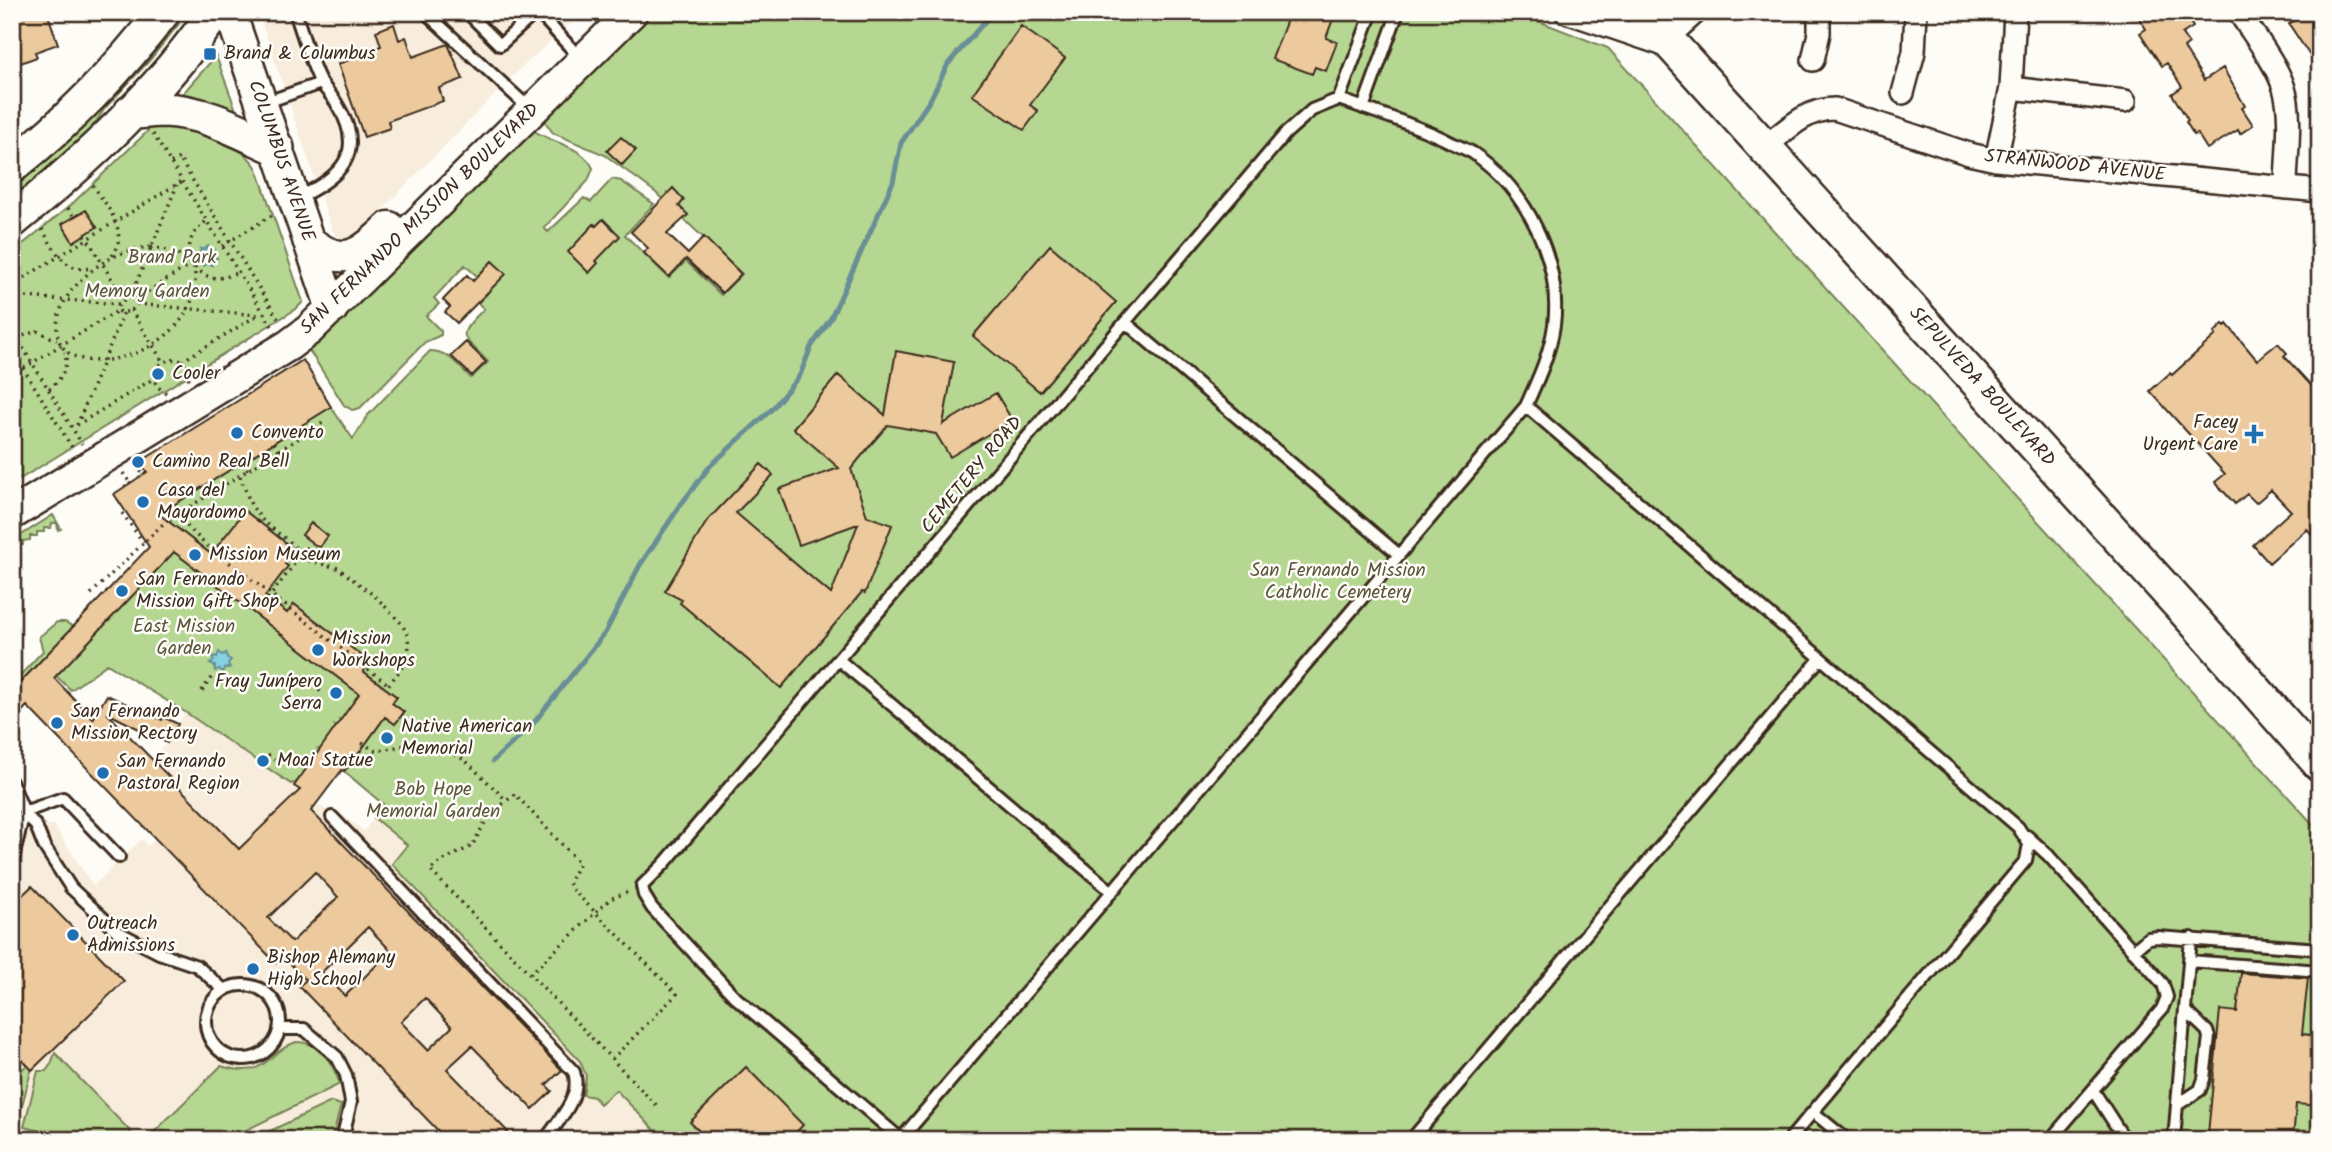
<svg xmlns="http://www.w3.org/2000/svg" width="2332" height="1152" viewBox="0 0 2332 1152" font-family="Kalam,sans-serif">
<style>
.built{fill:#f8eddc}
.green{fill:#b5d791;stroke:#788058;stroke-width:2}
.water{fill:#86d2e5;stroke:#688f95;stroke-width:2}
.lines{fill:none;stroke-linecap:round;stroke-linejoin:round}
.stream{stroke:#688f95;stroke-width:5}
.building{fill:#ecca9d;stroke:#3b2a1e;stroke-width:2;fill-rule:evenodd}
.lane-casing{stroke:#3b2a1e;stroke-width:16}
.street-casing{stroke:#3b2a1e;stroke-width:26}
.secondary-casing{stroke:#3b2a1e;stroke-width:35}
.primary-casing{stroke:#3b2a1e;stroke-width:38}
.path{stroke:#3b2a1e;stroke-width:3.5;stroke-dasharray:2 5;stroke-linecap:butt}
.lane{stroke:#fdfcf7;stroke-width:10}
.street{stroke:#fdfcf7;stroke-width:21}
.secondary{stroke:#fdfcf7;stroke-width:30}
.primary{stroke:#fdfcf7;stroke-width:33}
.poi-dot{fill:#1f6fb2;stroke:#fdfcf7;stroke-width:2.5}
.labels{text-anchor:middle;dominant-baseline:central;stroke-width:5;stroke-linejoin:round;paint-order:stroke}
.poi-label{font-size:19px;fill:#3b2a1e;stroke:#fdfcf7;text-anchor:start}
.street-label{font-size:19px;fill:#3b2a1e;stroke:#fdfcf7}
.park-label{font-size:19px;fill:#5a553b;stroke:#fdfcf7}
</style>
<rect width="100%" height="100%" fill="#fdfcf7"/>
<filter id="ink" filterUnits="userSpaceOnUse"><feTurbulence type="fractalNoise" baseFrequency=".0143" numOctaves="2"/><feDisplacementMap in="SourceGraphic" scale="14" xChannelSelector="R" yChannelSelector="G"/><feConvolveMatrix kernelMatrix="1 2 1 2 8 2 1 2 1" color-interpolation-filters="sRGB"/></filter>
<g filter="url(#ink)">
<!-- built -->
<path class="built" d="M258,12H582L516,73L359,233L347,239L337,236L332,229Z
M185,712L288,782L331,814L335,810L364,831L374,818L407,845L392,864L576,1055L585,1072L586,1083L616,1090L664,1140H12V828L54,825L93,886L142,839L148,846L155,839L114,794L167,743Z"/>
<!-- green -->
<path class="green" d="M178,12L187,14L149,61L105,108L85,139L12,205V179Z
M650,12H1515L1608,48L2320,832V1140H664L616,1090L600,1104L594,1097L583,1095L586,1076L580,1061L392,864L407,845L374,818L384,805L344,771L380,724L383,715L395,724L404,713L392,703L397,697L171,524L169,508L331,407L353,439L368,415L430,351C447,350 460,367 471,378L488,362C463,334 453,339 484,309L478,303L488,293L475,281L478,277L465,265L434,298L439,304L426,316L441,331V335L425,342L360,408L352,410L344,405L307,347L533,130C552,144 582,145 593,168L588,181L544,228L548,232L584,198L591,202L612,179L621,181L654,204L625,235L669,278L686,261L721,295L742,274L655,192L605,155L553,133L546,123L547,113Z
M216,56L237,113L175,102L215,57Z
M153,126C162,126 173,125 181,126C205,131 246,147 257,169L303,302L296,309L12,484V253L72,204Z
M53,515L61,529L58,530L57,523H52L51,528H44V532H37V536H30V540L23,541V545H16V549H12V541Z
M174,552L362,696L348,710L344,720H340L343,722L338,728L335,726L337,730L321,750L318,749L320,752L295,784L293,783L291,784L185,712L107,664L71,690L56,676Z
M57,622H65L72,626L71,629L12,691V684L43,651L39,637Z
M296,1042C322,1042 332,1063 340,1084L226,1140H146L221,1066C268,1080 263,1054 296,1042Z
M55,1053L131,1132L123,1140H77L24,1127L38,1071H46L51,1064Z
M28,1064L32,1067L17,1125L12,1124V1079Z
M331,1102L341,1105L332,1140H251Z"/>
<!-- water -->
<path class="water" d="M208,246L211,251L215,250L213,256L217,258L211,261L212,265L208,263L204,266L202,261L198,262L199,256L196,254L201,251L200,248L204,250Z
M219,652L222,655L226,653L227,658L231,660L228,663L230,668H225L223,672L219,669L215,671V666L210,664L214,661L212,656L217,657Z"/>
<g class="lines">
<!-- stream -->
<path class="stream" d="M493,761L532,725L605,633L640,565L682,503L710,466L772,409L800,375L811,347L831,318L893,182L901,143L930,100L948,64L993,12"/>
</g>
<!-- building -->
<path class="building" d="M25,12H47L58,44L35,52L37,57L12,66V17Z
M1290,12H1324L1334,16L1326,38L1337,42L1326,71L1315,67L1312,74L1272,59Z
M2135,12H2184L2193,27L2182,34L2189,44L2184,48L2204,80L2223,68L2245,106L2242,108L2253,125L2240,134L2238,130L2207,149L2197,133L2194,135L2186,122L2188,120L2172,94L2182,87L2167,63L2162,66L2140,33L2146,29Z
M2307,12H2320V71L2289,24Z
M394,24L399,40L406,37L413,57L448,44L463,79L439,88L443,101L388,121L390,128L364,137L338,64L372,52L371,50L381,46L376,31Z
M1021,26L1065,58L1030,105L1038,111L1024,130L972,95Z
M621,137L636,150L622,165L607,151Z
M673,188L684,200L679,206L688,215L667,234L688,254L704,237L741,274L722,293L686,259L669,277L644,253L648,248L631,232Z
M86,210L97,227L73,242L62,224Z
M603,219L620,236L596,261L598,263L589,273L568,252L594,224L596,226Z
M1050,245L1116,302L1040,392L973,336Z
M492,261L506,274L457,323L445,312L450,307L443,300L467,275L473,281Z
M2223,324L2225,326L2227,324L2257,360L2278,343L2287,353L2284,356L2320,395V543L2307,529L2269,563L2253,545L2291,511L2271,490L2256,503L2247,494L2235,504L2215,482L2225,474L2150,391L2170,373L2172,375L2216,335L2214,333Z
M466,342L486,362L472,376L451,356Z
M896,351L954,362L943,424L996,393L1012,420L950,457L936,434L888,425L873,442L851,469L867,516L892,525L865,593L862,592L781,688L680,603L682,600L665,591L707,521L761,464L773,475L736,513L831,594L858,524L799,545L779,489L839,468L793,428L838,375L885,415Z
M303,360L331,407L159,514L211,554L245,511L295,550L285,564L288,566L265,596L287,613L294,604L370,662L363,671L397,697L392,703L404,712L395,724L385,717L351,764L344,771L342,770L311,811L562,1070L546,1085L552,1091L533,1109L472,1046L447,1069L508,1132L501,1140H447L299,986L306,980L283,956L276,963L27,706L12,722V691L149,547L114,494L147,472L140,462ZM174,552L359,694L294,786L300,790L239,849L107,713L167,743L178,724L163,717L162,720L107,695L93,719L54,678ZM315,872L338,897L292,942L268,918ZM368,927L391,951L345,996L322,972ZM425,998L452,1027L428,1050L401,1022Z
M311,523L328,536L319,548L302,535Z
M32,886L124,981L32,1070L12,1049V905Z
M2241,973L2308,978L2302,1034L2320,1036V1106L2296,1104L2293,1140H2265L2208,1134L2220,1010L2237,1012Z
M746,1067L803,1125L789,1140H708L690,1122Z"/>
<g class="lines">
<defs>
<path id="lane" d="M295,12C303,35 309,58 319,79C324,89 333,96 338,106C367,153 340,178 297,198
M425,12L530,109
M467,12L500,45L536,12
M538,12L580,58
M1339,99L1372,12
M264,103L321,83
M1363,108L1398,12
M1125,322L1398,554
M839,660L1111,891
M12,783L24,812L36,826L44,846L71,888L118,932L159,953L197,966L224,990
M332,817L574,1072C582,1097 559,1120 545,1140
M2027,836L2048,855L2163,984L2167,997L2162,1009L2050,1140
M12,863L24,812L63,798L119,857
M2133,951L2148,938L2158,937L2320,949
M2189,961L2320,971
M206 1022a37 37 0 1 1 74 0a37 37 0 1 1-74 0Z
M279,1029H304L337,1057L346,1075L351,1102L342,1140
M2093,1090L2125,1140
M2177,1105L2200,1090L2204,1079L2209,1037L2207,1031L2185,1010
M1813,1112L1847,1140
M901,1139L1526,406
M902,1140L735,997L652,908L644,895L642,886L664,864L1286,133L1312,110L1339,99C1374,112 1410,123 1444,139C1453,144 1464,148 1473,153C1526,189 1562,260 1554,325C1550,354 1538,379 1526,406L2018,827L2029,844L2026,860L1789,1140
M1411,1140L1820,659
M2174,1140L2191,938
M2319,1140L2320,1137"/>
<path id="street" d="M1566,12L1670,47
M2239,12C2254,36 2275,61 2284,88C2293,116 2286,158 2286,188
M1666,39L1696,12
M1813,60L1819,33V12
M2011,88L2125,101
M1903,93L1914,52L1916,12
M1765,147C1785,131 1807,108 1835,109L1969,154L1996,160L2320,191
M1996,160L2011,88L2015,12"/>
<path id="secondary" d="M230,12L332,309
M308,240C343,270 361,254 389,227
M12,514L289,345L309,330L632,12"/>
<path id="primary" d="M1642,12L2205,633L2320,764
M131,112C142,112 153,110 164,110C204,111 241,132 277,148
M12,166C68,122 120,68 163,12
M12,221C87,160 160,92 215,12"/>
</defs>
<!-- lane casing -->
<use href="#lane" class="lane-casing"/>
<!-- street casing -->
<use href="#street" class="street-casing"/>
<!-- secondary casing -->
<use href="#secondary" class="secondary-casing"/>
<!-- primary casing -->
<use href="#primary" class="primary-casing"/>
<!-- path -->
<path class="path" d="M153,134L273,328
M171,163L179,158L280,322
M93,185C107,207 130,231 112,256
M68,208L74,217
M42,229C55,250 64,273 92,268
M85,235L124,299
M222,246L274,214
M151,247L173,251L193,263C215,352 56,395 57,328C57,314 64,300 73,289C93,265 120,249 151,247Z
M191,260C186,243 193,230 207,221
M195,267C208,281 222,280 238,272
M12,285L182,181
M12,296L119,304
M131,296L177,185
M128,297H135L138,302C134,310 129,313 120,312L117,307Z
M136,299L193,263
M137,304L258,315
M131,310L163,362
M12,330L82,444
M17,338L37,331L57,340
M12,350L73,449
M182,361L258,315
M12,375L119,310
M49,389C61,379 69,369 65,352
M166,393L158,387L153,379C155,365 167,356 182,361L187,368L189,380
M308,421L314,429
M77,425L124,312
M77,425L153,379
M274,443L279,451
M243,462L248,471
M137,465L143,475
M123,473L130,483
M240,476L251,505L263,521L293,545L306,560L338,568L377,598L401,623L408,635L409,653L402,668L386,688
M204,486L210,495
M122,513L143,542
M177,516L204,543L389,685
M91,594L164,523L326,421
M268,599L310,543
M319,690L322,693
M202,691L213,675
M362,743L376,751L417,743L444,748L466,761L505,799
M268,755L274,760
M530,974L610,899L630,891
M612,1059L677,994L573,890L569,883L579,863L515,794L489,815L472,846L442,861L430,870L659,1108"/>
<!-- lane -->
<use href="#lane" class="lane"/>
<!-- street -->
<use href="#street" class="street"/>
<!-- secondary -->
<use href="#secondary" class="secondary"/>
<!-- primary -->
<use href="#primary" class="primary"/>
</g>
</g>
<!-- markers -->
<g class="poi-dot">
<rect x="203" y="47" width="14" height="14" rx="3.5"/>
<circle cx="158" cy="374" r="7"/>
<circle cx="237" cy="433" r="7"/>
<path d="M2250.5 423.5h7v7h7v7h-7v7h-7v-7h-7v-7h7z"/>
<circle cx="138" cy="462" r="7"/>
<circle cx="143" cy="502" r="7"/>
<circle cx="195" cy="555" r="7"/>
<circle cx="122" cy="591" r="7"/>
<circle cx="318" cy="650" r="7"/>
<circle cx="336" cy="693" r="7"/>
<circle cx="57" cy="723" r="7"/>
<circle cx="387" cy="738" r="7"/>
<circle cx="263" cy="761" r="7"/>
<circle cx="103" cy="773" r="7"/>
<circle cx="73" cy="935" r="7"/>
<circle cx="253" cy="969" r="7"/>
</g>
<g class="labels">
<!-- poi labels -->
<g class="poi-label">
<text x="224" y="54">Brand &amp; Columbus</text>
<text x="172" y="374">Cooler</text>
<text x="2238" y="423" text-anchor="end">Facey<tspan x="2238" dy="22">Urgent Care</tspan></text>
<text x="251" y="433">Convento</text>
<text x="152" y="462">Camino Real Bell</text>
<text x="157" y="491">Casa del<tspan x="157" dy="22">Mayordomo</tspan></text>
<text x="209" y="555">Mission Museum</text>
<text x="136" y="580">San Fernando<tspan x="136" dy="22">Mission Gift Shop</tspan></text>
<text x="332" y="639">Mission<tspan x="332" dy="22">Workshops</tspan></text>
<text x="322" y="682" text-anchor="end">Fray Junípero<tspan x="322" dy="22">Serra</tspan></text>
<text x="71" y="712">San Fernando<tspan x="71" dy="22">Mission Rectory</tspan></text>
<text x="401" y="727">Native American<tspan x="401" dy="22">Memorial</tspan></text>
<text x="277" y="761">Moai Statue</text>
<text x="117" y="762">San Fernando<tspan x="117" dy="22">Pastoral Region</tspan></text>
<text x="87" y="924">Outreach<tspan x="87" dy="22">Admissions</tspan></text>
<text x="267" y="958">Bishop Alemany<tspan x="267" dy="22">High School</tspan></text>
</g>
<!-- street labels -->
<g class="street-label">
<text transform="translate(281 161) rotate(71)">COLUMBUS AVENUE</text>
<text transform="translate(2075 166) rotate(6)">STRANWOOD AVENUE</text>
<text transform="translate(420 219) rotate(-44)">SAN FERNANDO MISSION BOULEVARD</text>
<text transform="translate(1982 387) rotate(48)">SEPULVEDA BOULEVARD</text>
<text transform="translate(972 475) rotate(-50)">CEMETERY ROAD</text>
</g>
<!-- park labels -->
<g class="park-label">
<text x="172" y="258">Brand Park</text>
<text x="147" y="292">Memory Garden</text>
<text x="1338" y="571">San Fernando Mission<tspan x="1338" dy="22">Catholic Cemetery</tspan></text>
<text x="184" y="627">East Mission<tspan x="184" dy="22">Garden</tspan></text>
<text x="433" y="790">Bob Hope<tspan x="433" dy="22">Memorial Garden</tspan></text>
</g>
</g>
<!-- margin -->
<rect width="2332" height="1152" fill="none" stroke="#fdfcf7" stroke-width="42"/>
<rect x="21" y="21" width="2290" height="1110" fill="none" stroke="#3b2a1e" stroke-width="2.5" filter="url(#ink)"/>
</svg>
